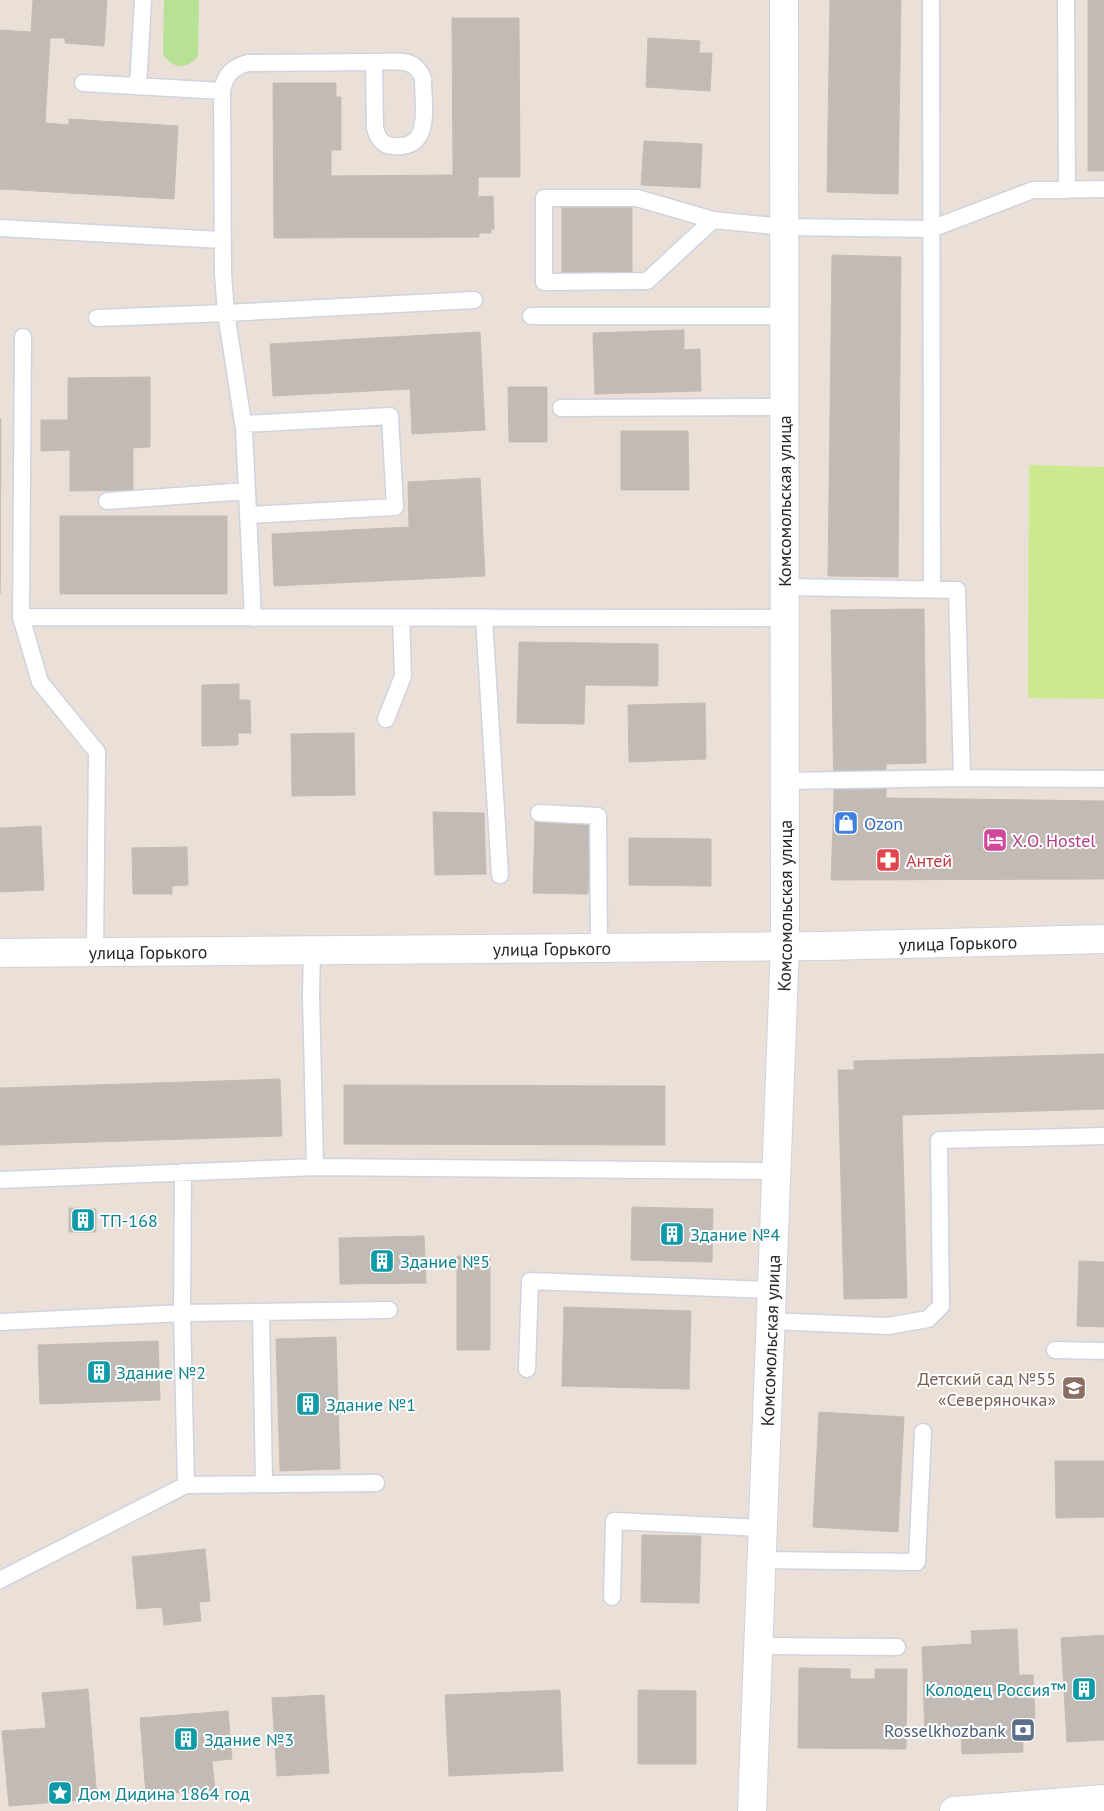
<svg xmlns="http://www.w3.org/2000/svg" width="1104" height="1811" viewBox="0 0 1104 1811" font-family="'PT Sans',sans-serif">
<style>
.green{fill:#b7e194}
.pitch{fill:#cde98f}
.building{fill:#c2bab5;stroke:#c5bcb2}
.lines{fill:none;stroke-linecap:round;stroke-linejoin:round}
.lane-casing{stroke:#ced3e0;stroke-width:19}
.street-casing{stroke:#ced3e0;stroke-width:30}
.secondary-casing{stroke:#ced3e0;stroke-width:30}
.lane{stroke:#fff;stroke-width:16}
.street{stroke:#fff;stroke-width:28}
.secondary{stroke:#fff;stroke-width:28}
.labels{text-anchor:middle;dominant-baseline:central;stroke-width:4;stroke-linejoin:round;paint-order:stroke}
.street-label{font-size:18px;fill:#272727;stroke:#fff}
.shop-label{font-size:18px;fill:#366cbe;stroke:#fff;text-anchor:start}
.hotel-label{font-size:18px;fill:#b23c85;stroke:#fff;text-anchor:start}
.health-label{font-size:18px;fill:#be3a42;stroke:#fff;text-anchor:start}
.culture-label{font-size:18px;fill:#0d838f;stroke:#fff;text-anchor:start}
.education-label{font-size:18px;fill:#785e54;stroke:#fff;text-anchor:end}
.service-label{font-size:18px;fill:#4e5e75;stroke:#fff;text-anchor:end}
</style>
<rect width="100%" height="100%" fill="#eae0d8"/>
<!-- green -->
<path class="green" d="M164,0H199L198,56C187,70 172,69 163,54Z"/>
<!-- pitch -->
<path class="pitch" d="M1029,465L1104,467V699L1028,698Z"/>
<!-- building -->
<path class="building" d="M33,0H107L104,46L65,43V38H50L45,123L69,125V119L178,126L174,199L0,189V30L31,32Z
M830,0H901L898,194L827,192Z
M1088,0H1104V171H1088Z
M452,18H519L520,177H478V197L493,196L494,229H491V233H479V237L274,238L273,83H336V97H341V150H331V176L453,175Z
M648,38L700,41L699,53H712L710,91L646,87Z
M644,141L702,144L700,188L641,185Z
M562,203H632V273L562,274Z
M832,255L901,257L898,577L828,576Z
M684,330V350L700,349L701,391L595,394L593,333Z
M480,332L485,430L412,434L410,389L273,396L270,344Z
M150,377V447L133,448V490L70,491V450L41,451V420H68V378Z
M508,387H547V442H509Z
M0,419H1L0,594Z
M621,431H688L689,490H621Z
M480,478L485,576L274,586L272,534L409,527L408,482Z
M60,516H227V594H60Z
M924,609L926,763L886,764V798L834,799L831,610Z
M519,642L658,644V686L585,685L584,724L517,723Z
M239,684V700H250L251,733H238V745L202,746V685Z
M705,703L706,759L629,762L628,705Z
M354,733L355,795L292,796L291,734Z
M886,798L1104,801V879L831,880L834,799Z
M433,812L484,813L486,874L435,875Z
M535,821L590,822L588,894L533,893Z
M41,826L44,890L0,892V828Z
M629,838L711,839V886L629,885Z
M187,847L188,885L172,886V894H133L132,848Z
M1104,1054V1109L902,1115L907,1298L844,1299L838,1070H854V1061Z
M280,1079L282,1136L0,1145V1088Z
M344,1085L665,1086V1145L344,1144Z
M632,1207L713,1209L712,1262L631,1260Z
M69,1208L96,1209V1232H69Z
M424,1236L426,1283L340,1284L339,1238Z
M457,1256H490V1309H457Z
M1079,1261L1104,1262V1327L1077,1326Z
M564,1307L691,1311L689,1389L562,1386Z
M457,1309H490V1350H457Z
M336,1337L340,1469L280,1471L276,1339Z
M158,1341L160,1400L40,1404L38,1345Z
M819,1412L904,1417L898,1532L813,1527Z
M1055,1461H1104V1517L1056,1518Z
M642,1535L701,1536L699,1603L641,1602Z
M205,1549L210,1601L199,1602L201,1621L164,1625L162,1607L137,1609L132,1557Z
M1017,1629L1019,1675H1033L1035,1718H1022L1023,1752L962,1754L961,1734L925,1736L922,1647L972,1644L971,1631Z
M1104,1635V1740L1067,1742L1061,1638Z
M799,1668L850,1669V1679H875V1669H907L906,1749L798,1748Z
M88,1689L97,1799L9,1806L2,1731L46,1728L42,1693Z
M560,1690L563,1771L449,1776L445,1695Z
M638,1690L696,1691V1764H638Z
M324,1695L329,1773L277,1776L272,1698Z
M228,1711L232,1759L212,1761L215,1790L146,1795L140,1718Z"/>
<g class="lines">
<defs>
<path id="lane" d="M931,0L932,589
M1066,0L1067,190
M83,83L222,91
M138,86L143,0
M713,220L647,281L544,282V198H637L713,220L784,227L931,229L1033,190L1104,189
M0,228L222,240
M531,316H784
M97,318L226,313L474,300
M23,337L21,617L40,682L97,752L95,952
M561,408L784,407
M244,424L390,416L395,507L248,515
M107,501L247,491
M785,587L957,590L962,778L1104,779
M21,617L785,618
M253,618L244,429L226,313L223,274L222,91C225,75 232,67 248,63L374,62L375,128C377,137 383,146 393,146C433,150 423,106 423,79C415,56 395,62 374,62
M484,618L500,875
M386,719L403,676L401,618
M785,781L962,778
M539,813L598,816L599,948
M312,950L311,995L315,1167
M183,1172L182,1313L186,1485
M0,1180L315,1167L777,1171
M261,1312L264,1484
M770,1321L888,1326L928,1319L941,1306L939,1140L1104,1136
M0,1322L182,1313L389,1310
M1055,1350L1104,1351
M527,1369L530,1281L771,1290
M761,1560L917,1562L923,1432
M0,1580L186,1485L376,1483
M612,1597L614,1521L762,1528
M758,1646L897,1647"/>
<g id="street">
<path id="s1" d="M752,1811L785,945L784,0"/>
<path d="M954,1811L1104,1799"/>
</g>
<g id="secondary">
<path id="s2" d="M0,953L822,946L1104,939"/>
</g>
</defs>
<!-- lane casing -->
<use href="#lane" class="lane-casing"/>
<!-- street casing -->
<use href="#street" class="street-casing"/>
<!-- secondary casing -->
<use href="#secondary" class="secondary-casing"/>
<!-- lane -->
<use href="#lane" class="lane"/>
<!-- street -->
<use href="#street" class="street"/>
<!-- secondary -->
<use href="#secondary" class="secondary"/>
</g>
<!-- icons -->
<defs>
<symbol id="shop-square" viewBox="-11 -11 22 22"><rect x="-9" y="-9" width="18" height="18" rx="4" fill="#3f7fe0" stroke="#fff"/><path d="M-5-2.5h2.3a2.7 3.5 0 0 1 5.4 0H5L5.5 6h-11ZM-1.5-2.5h3a1.5 2.3 0 0 0-3 0Z" fill="#fff"/></symbol>
<symbol id="hotel-square" viewBox="-11 -11 22 22"><rect x="-9" y="-9" width="18" height="18" rx="4" fill="#d1479c" stroke="#fff"/><path d="M-6-4.5h1.5V1H6V5H4.5V3h-9V5H-6ZM-4 0a1.8 1.8 0 1 1 3.6 0ZM.5 0V-2.5h3Q6-2.5 6 0Z" fill="#fff"/></symbol>
<symbol id="pharmacy-square" viewBox="-11 -11 22 22"><rect x="-9" y="-9" width="18" height="18" rx="4" fill="#e0444e" stroke="#fff"/><path d="M-2-6h4v4h4v4h-4v4h-4v-4h-4v-4h4Z" fill="#fff"/></symbol>
<symbol id="building-square" viewBox="-11 -11 22 22"><rect x="-9" y="-9" width="18" height="18" rx="4" fill="#0f9aa8" stroke="#fff"/><path d="M-4-6H4V6H1V3H-1V6H-4ZM-2.5-4.3h1.7v1.8h-1.7ZM.8-4.3h1.7v1.8H.8ZM-2.5-1h1.7V.8h-1.7ZM.8-1h1.7V.8H.8Z" fill="#fff"/></symbol>
<symbol id="school-square" viewBox="-11 -11 22 22"><rect x="-9" y="-9" width="18" height="18" rx="4" fill="#8d6e63" stroke="#fff"/><path d="M0-5L7-2L0 1L-7-2ZM-4 1L0 2.5L4 1V4Q0 6-4 4Z" fill="#fff"/></symbol>
<symbol id="bank-square" viewBox="-11 -11 22 22"><rect x="-9" y="-9" width="18" height="18" rx="4" fill="#5c6f8a" stroke="#fff"/><path d="M-6-4H6V4H-6ZM0-2.3a2.3 2.3 0 1 0 0 4.6a2.3 2.3 0 1 0 0-4.6Z" fill="#fff"/></symbol>
<symbol id="sight-square" viewBox="-11 -11 22 22"><rect x="-9" y="-9" width="18" height="18" rx="4" fill="#0f9aa8" stroke="#fff"/><path d="M0-6L1.8-2.2L6-1.7L2.9 1.2L3.7 5.4L0 3.3L-3.7 5.4L-2.9 1.2L-6-1.7L-1.8-2.2Z" fill="#fff"/></symbol>
</defs>
<g fill-rule="evenodd">
<use href="#shop-square" x="832" y="809" width="28" height="28"/>
<use href="#hotel-square" x="981" y="826" width="28" height="28"/>
<use href="#pharmacy-square" x="874" y="846" width="28" height="28"/>
<use href="#building-square" x="69" y="1206" width="28" height="28"/>
<use href="#building-square" x="658" y="1220" width="28" height="28"/>
<use href="#building-square" x="368" y="1247" width="28" height="28"/>
<use href="#building-square" x="85" y="1358" width="28" height="28"/>
<use href="#school-square" x="1060" y="1374" width="28" height="28"/>
<use href="#building-square" x="294" y="1390" width="28" height="28"/>
<use href="#building-square" x="1070" y="1675" width="28" height="28"/>
<use href="#bank-square" x="1009" y="1716" width="28" height="28"/>
<use href="#building-square" x="172" y="1725" width="28" height="28"/>
<use href="#sight-square" x="46" y="1779" width="28" height="28"/>
</g>
<g class="labels">
<!-- street labels -->
<g class="street-label">
<text transform="translate(784 501) rotate(-90)">Комсомольская улица</text>
<text stroke="none"><textPath href="#s1" startOffset="906">Комсомольская улица</textPath></text>
<text stroke="none"><textPath href="#s2" startOffset="958">улица Горького</textPath></text>
<text stroke="none"><textPath href="#s2" startOffset="552">улица Горького</textPath></text>
<text stroke="none"><textPath href="#s2" startOffset="148">улица Горького</textPath></text>
<text stroke="none"><textPath href="#s1" startOffset="471">Комсомольская улица</textPath></text>
</g>
<!-- shop labels -->
<g class="shop-label">
<text x="864" y="823">Ozon</text>
</g>
<!-- hotel labels -->
<g class="hotel-label">
<text x="1012" y="840">X.O. Hostel</text>
</g>
<!-- health labels -->
<g class="health-label">
<text x="906" y="860">Антей</text>
</g>
<!-- culture labels -->
<g class="culture-label">
<text x="100" y="1220">ТП-168</text>
<text x="690" y="1234">Здание №4</text>
<text x="400" y="1261">Здание №5</text>
<text x="116" y="1372">Здание №2</text>
<text x="326" y="1404">Здание №1</text>
<text x="1066" y="1689" text-anchor="end">Колодец Россия™</text>
<text x="204" y="1739">Здание №3</text>
<text x="78" y="1793">Дом Дидина 1864 год</text>
</g>
<!-- education labels -->
<g class="education-label">
<text x="1056" y="1378">Детский сад №55<tspan x="1056" dy="21">«Северяночка»</tspan></text>
</g>
<!-- service labels -->
<g class="service-label">
<text x="1006" y="1730">Rosselkhozbank</text>
</g>
</g>
</svg>
